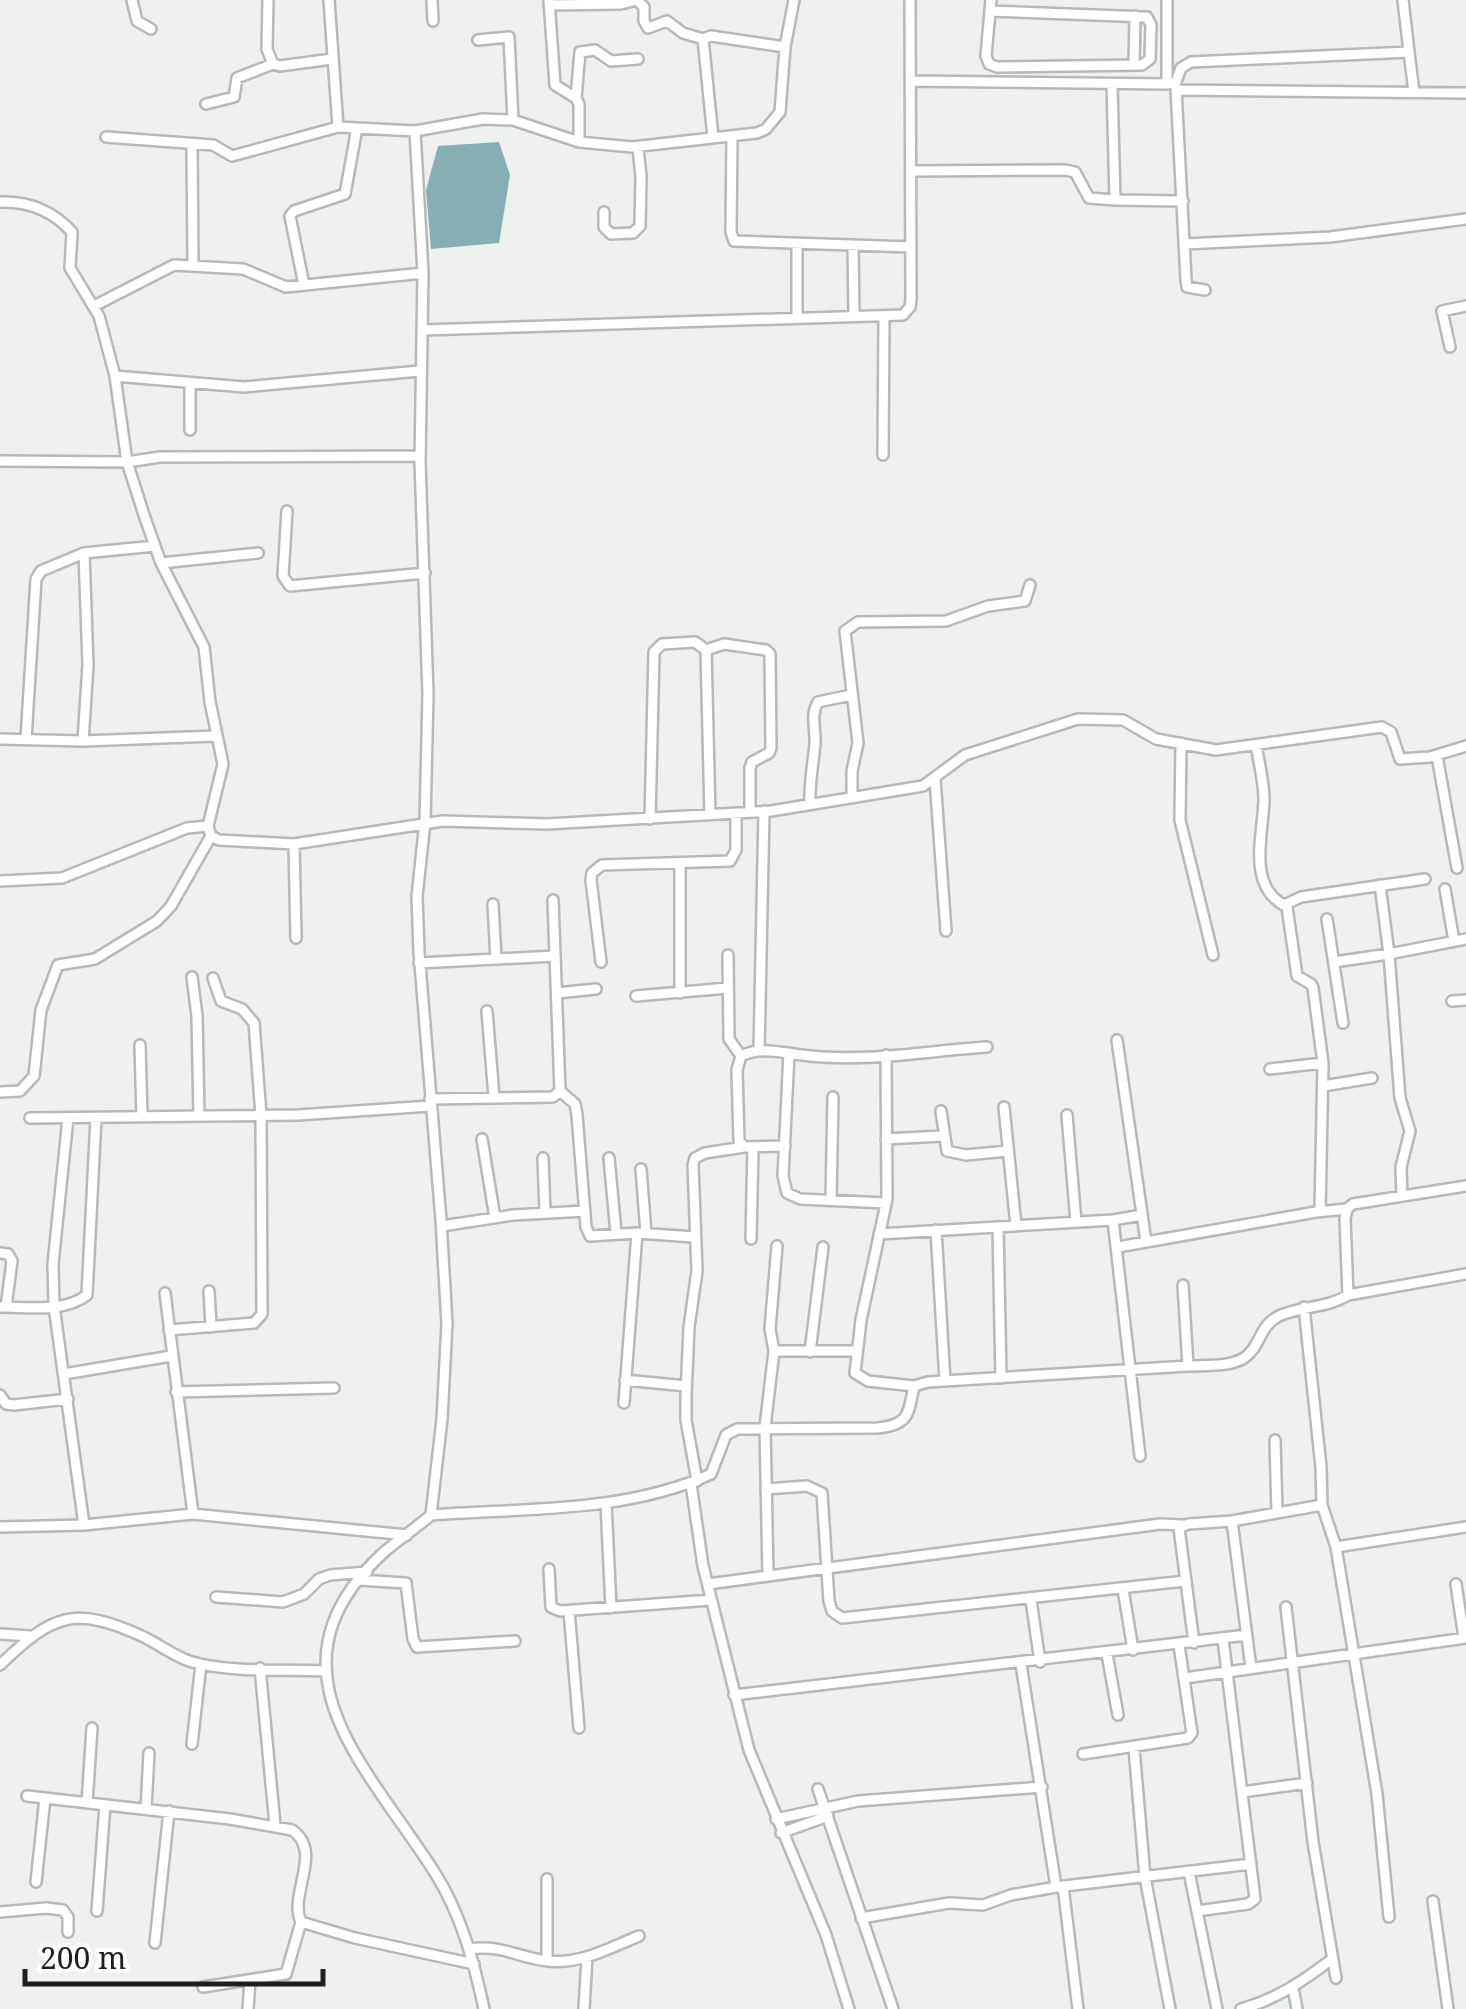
<svg xmlns="http://www.w3.org/2000/svg" width="1466" height="2009" viewBox="0 0 1466 2009" font-family="'Noto Serif',serif">
<style>
.water{fill:#86afb3}
.lines{fill:none;stroke-linecap:round;stroke-linejoin:round}
.street-casing{stroke:#b7b9b7;stroke-width:14}
.street{stroke:#fff;stroke-width:9}
</style>
<rect width="100%" height="100%" fill="#eef1ee"/>
<!-- water -->
<path class="water" d="M499,142L510,175L499,243L431,249L426,190L438,146Z"/>
<g class="lines">
<defs>
<path id="street" d="M132,0L137,21L151,29
M268,0L267,49L273,64L280,66L332,59
M329,0L338,127
M432,0L433,21
M549,0L555,85L576,98L579,104V142
M637,0L644,7V21L648,28L667,21L683,33L703,39
M1167,0V84
M549,5L621,4L637,0
M990,11L1147,17L1151,25L1150,59L1142,65L997,67L989,64L986,56L991,0
M478,40L509,37L513,120
M1409,52L1414,92
M1134,65L1135,16
M911,81L1167,84L1176,82L1181,68L1191,62L1409,52L1403,0
M1112,85L1115,200L1183,201
M1176,89L1186,280L1187,287L1205,290
M1176,90L1466,93
M576,98L580,52L595,50L611,61L638,59
M206,104L234,97L237,78L273,64
M415,131L423,273L420,462L428,694L425,822L417,896L419,952L441,1220L447,1324L442,1419L431,1515C416,1528 398,1540 383,1553C258,1669 368,1767 435,1873C461,1914 474,1962 484,2009
M732,136L731,232L734,241L911,247
M106,137L213,145L232,156L338,127L415,131L483,119L513,120L579,142L632,147L757,133L766,129L780,112L785,47L794,0
M713,137L703,39L711,36L785,47
M192,144L193,265
M911,171L1065,170L1075,172L1089,198L1115,200
M0,202C28,201 53,211 72,232L70,268L99,316L115,376L127,462L145,518L161,563L204,647L210,702L223,764L208,826L211,836L219,840L294,844L443,821L547,824L771,811L923,786L965,755L1078,719L1123,720L1156,739L1216,750L1382,727L1391,732L1400,759L1430,757L1466,746
M604,212V227L611,234L633,233L640,226L641,177L638,147
M1185,244L1330,237L1466,219
M853,246L854,315
M304,285L290,216L294,211L345,194L357,128
M94,306L174,265L243,269L286,287L423,273
M797,316V245
M423,330L903,315L910,307L911,299L910,0
M1450,347L1442,311L1466,306
M115,376L244,387L420,371
M190,430V384
M883,455L884,316
M0,461L127,462L160,457L420,456
M287,511L283,576L290,586L425,573
M161,563L258,553
M706,650L724,644L766,650L770,654L771,748L769,753L752,762L750,768V812
M0,739L83,741L216,736
M26,739L36,579L41,571L84,553L155,546
M83,741L88,665L84,553
M1181,743L1180,820L1213,955
M1256,745C1259,763 1264,782 1264,800C1263,836 1246,887 1287,907L1297,976L1311,984L1313,988L1323,1063L1320,1211
M1437,756L1457,868
M935,779L946,931
M852,797V771L858,743L845,631L858,622L946,621L988,606L1025,601L1030,585
M810,804C809,783 813,765 815,744C816,729 810,715 818,702L851,695
M650,819L654,652L662,644L695,642L706,650L710,815
M294,844L296,938
M0,881L62,878L187,828L208,826
M1445,889L1454,941
M493,904L496,959
M1284,905L1301,897L1425,879
M1327,919L1343,1023
M728,955L729,1039L741,1056
M601,962L591,880L592,873L602,865L730,861L736,850V813
M1334,962L1389,954L1380,885
M419,963L555,956
M192,977L197,1016L199,1116
M557,993L596,989
M680,993V863
M636,996L728,988
M1452,1001L1466,1000
M487,1011L494,1097
M1117,1040L1146,1242
M140,1045L142,1117
M759,1051L764,811
M789,1053L783,1176L787,1193L800,1199L886,1203
M886,1055L887,1199L861,1320L855,1373L868,1381L914,1386
M1270,1069L1323,1063
M1323,1086L1372,1078
M560,1091L575,1104L577,1115L586,1227L590,1236L637,1233L694,1237
M0,1092L20,1091L34,1076L41,1010L58,965L95,959L157,921L171,906L211,836
M430,1099L553,1097L560,1091L553,900
M1004,1107L1016,1226
M941,1111L947,1151L966,1155L1008,1151
M1067,1115L1076,1222
M30,1118L298,1115L430,1106
M68,1118L53,1264L54,1306L84,1525
M482,1139L495,1218
M886,1139L942,1136
M785,1146L744,1147L739,1141L737,1070L741,1056C760,1046 782,1053 802,1055C863,1063 926,1051 987,1047
M543,1158L545,1213
M609,1158L616,1233
M641,1169L646,1233
M1402,1196L1401,1167L1410,1131L1400,1098L1389,954L1466,939
M831,1200L833,1097
M1113,1220L1140,1456
M442,1226L513,1215L585,1211
M998,1227L1001,1378
M936,1230L945,1381
M879,1234L1113,1220L1142,1215
M751,1239L753,1147
M777,1246L770,1329L774,1351H856
M1118,1247L1316,1212L1347,1209
M0,1253L8,1254L12,1261L6,1307
M1183,1285L1188,1366
M209,1291L211,1327
M165,1293L193,1514
M1348,1295L1466,1274
M0,1307C28,1307 64,1313 87,1295L96,1118
M1304,1307L1321,1467L1322,1505L1336,1547L1466,1527
M169,1330L254,1323L262,1314L261,1115L254,1023L242,1009L221,1001L213,978
M810,1352L823,1247
M64,1374L171,1356
M625,1380L686,1386
M176,1392L334,1388
M0,1395L6,1404L14,1405L68,1399
M624,1403L637,1233
M1275,1440L1277,1513
M697,1481L686,1420V1395L689,1327L697,1271L693,1165L695,1158L705,1153L744,1147
M691,1484L703,1566L749,1750L826,1935L849,2009
M766,1489L807,1486L822,1493L829,1601L832,1611L842,1618L1185,1581
M606,1503L611,1608
M431,1515C524,1508 625,1513 711,1474L726,1435L737,1429L877,1428C909,1425 908,1415 914,1386L928,1382L1188,1366C1205,1365 1230,1367 1244,1358C1261,1347 1259,1325 1279,1316C1301,1306 1328,1308 1348,1295L1345,1219L1347,1209L1353,1204L1466,1186
M1232,1521L1251,1668
M0,1527L84,1525L193,1514L407,1535
M1336,1547L1377,1794L1389,1917
M549,1569L551,1607L560,1611L711,1600
M768,1575L765,1427L774,1351
M359,1580L406,1583L413,1639L417,1647L515,1641
M708,1584L1160,1524L1183,1525
M1456,1584L1464,1638
M1123,1589L1133,1650
M216,1597L283,1602L304,1594L319,1579L330,1575L367,1572
M1031,1600L1040,1662
M1286,1607L1313,1842L1336,1978
M569,1611L579,1728
M0,1634L30,1636
M1194,1643L1179,1528L1188,1524L1232,1521L1322,1505
M1107,1654L1118,1715
M1021,1664L1056,1887
M0,1665C53,1614 74,1605 144,1637C160,1645 175,1657 192,1662C233,1673 282,1669 324,1671
M260,1668L275,1825
M1185,1678L1466,1638
M734,1695L1247,1635
M192,1744L201,1664
M1134,1748L1145,1877L1170,2009
M1083,1754L1188,1738L1192,1733L1179,1645
M818,1789L893,2009
M1242,1792L1307,1783
M27,1796L230,1819L292,1830C324,1852 288,1894 301,1922L355,1938L474,1964
M87,1803L92,1728
M146,1809L149,1753
M776,1819L858,1801L1042,1787
M781,1833L828,1816
M1189,1872L1217,2009
M36,1882L45,1798
M1063,1886L1078,2009
M1433,1901L1448,2009
M97,1911L105,1805
M1197,1911L1248,1904L1255,1899L1223,1639
M0,1912L46,1908L63,1910L68,1917V1932
M861,1918L949,1903L983,1905L1011,1895L1056,1887L1251,1864
M155,1943L169,1811
M469,1949C502,1944 518,1958 548,1961C580,1965 611,1947 639,1936
M547,1961V1879
M203,1987L286,1974L301,1922
M1293,1988L1297,2009
M248,2009L250,1980
M584,2009L587,1957
M1241,2009C1277,1999 1303,1981 1332,1959"/>
</defs>
<!-- street casing -->
<use href="#street" class="street-casing"/>
<!-- street -->
<use href="#street" class="street"/>
</g>
<!-- scale -->
<path d="M25 1969v15h298v-15" fill="none" stroke="#1e1f1e" stroke-width="5"/>
<text x="40" y="1969" font-size="30" fill="#1e1f1e" stroke="#fbfefb" stroke-width="8" paint-order="stroke">200 m</text>
</svg>
